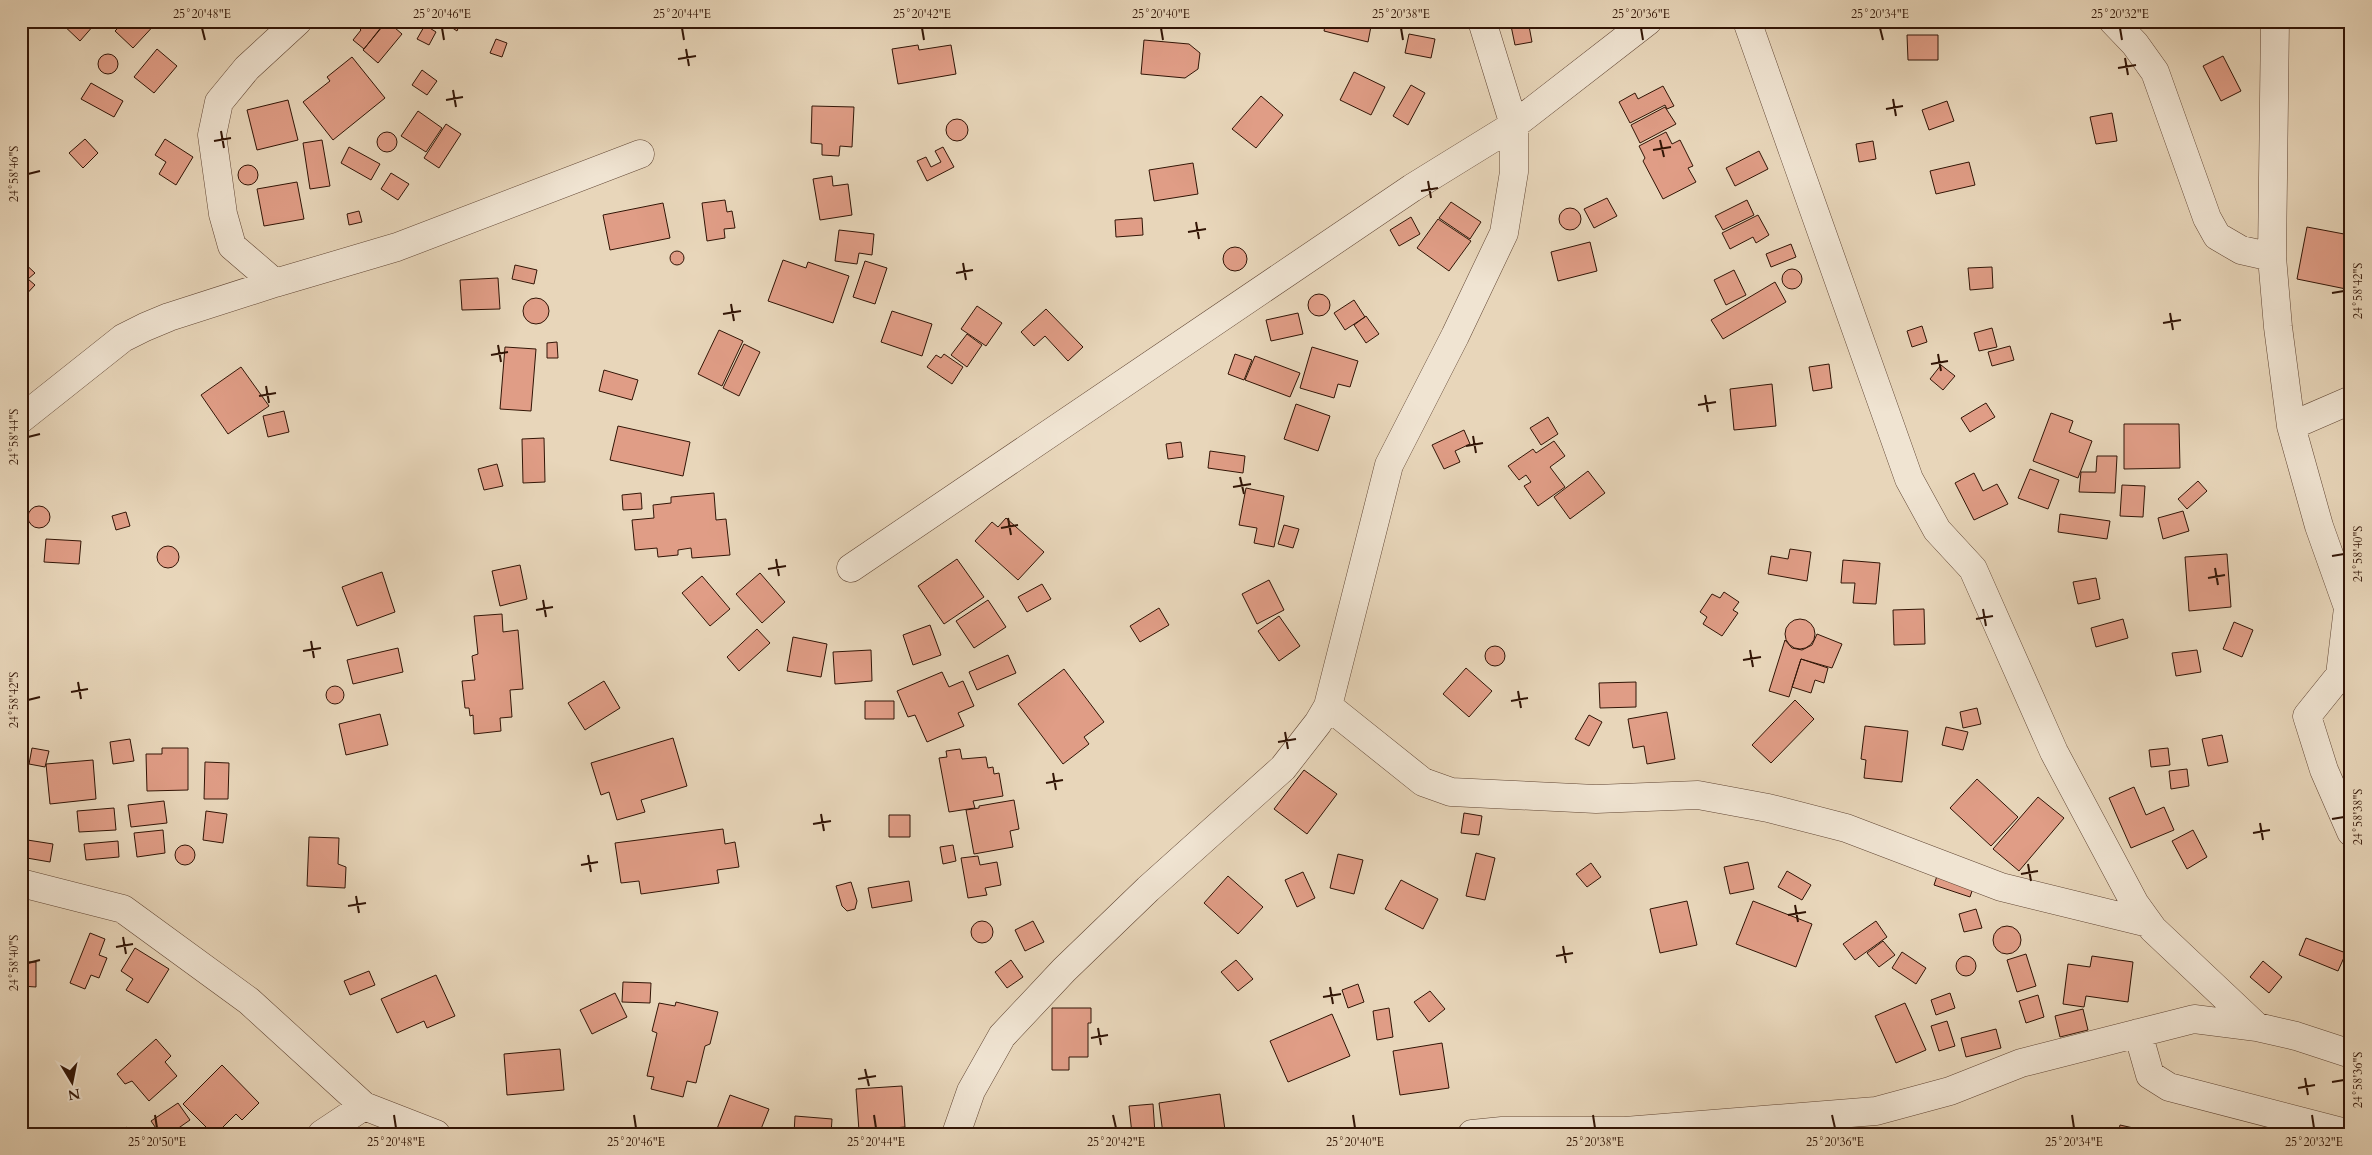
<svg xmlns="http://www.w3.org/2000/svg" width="2372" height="1155" viewBox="0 0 2372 1155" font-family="Cardo,serif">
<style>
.building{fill:#e09d86;stroke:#321506}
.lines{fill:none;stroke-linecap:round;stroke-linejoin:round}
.street-casing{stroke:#604533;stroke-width:29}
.street{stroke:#f0e4d2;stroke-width:28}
.ticks{fill:none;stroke:#321506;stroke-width:2}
.neatline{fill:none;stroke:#321506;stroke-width:2}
.ticks-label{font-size:12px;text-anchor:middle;fill:#321506}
</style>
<rect width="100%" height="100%" fill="#e8d6ba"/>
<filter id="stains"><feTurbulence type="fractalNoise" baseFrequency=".004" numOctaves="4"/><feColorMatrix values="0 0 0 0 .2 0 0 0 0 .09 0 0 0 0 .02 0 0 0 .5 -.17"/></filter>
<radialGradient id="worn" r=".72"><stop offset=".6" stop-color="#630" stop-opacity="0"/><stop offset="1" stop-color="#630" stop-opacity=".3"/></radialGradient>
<!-- building -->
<path class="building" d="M59,21H90L94,25L80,41Z
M117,21H158L133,48L115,31L121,25Z
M363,21H386L364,49L353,40L361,30L358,27Z
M387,21L402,34L378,63L363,50Z
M442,21H461L457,31Z
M1326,21H1372L1368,42L1324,31Z
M1510,21H1546L1547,22L1529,26L1532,42L1515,45Z
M1773,21H1786V24L1774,26Z
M425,25L436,32L429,45L417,39Z
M1409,34L1435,39L1431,58L1405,53Z
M1907,35H1938V60H1908Z
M496,39L507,43L502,57L490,53Z
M1144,40L1189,44L1200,53L1198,69L1185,78L1141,74Z
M918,45L919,50L951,45L956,74L898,84L892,49Z
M157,49L177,66L154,93L134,77Z
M98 64a10 10 0 1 1 20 0a10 10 0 1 1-20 0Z
M2223,56L2241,91L2221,101L2203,66Z
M352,57L385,98L333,140L303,102L330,81L327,77Z
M422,70L437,81L427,95L412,85Z
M1354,72L1385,87L1371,115L1340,100Z
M91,83L123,101L114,117L81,99Z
M1411,85L1425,93L1408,125L1393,116Z
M1663,86L1674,106L1667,109L1665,105L1630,123L1619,102L1635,93L1638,99Z
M1261,96L1283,115L1256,148L1232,129Z
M288,100L298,140L257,150L247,110Z
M1947,101L1954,121L1929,130L1922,110Z
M812,106L854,107L852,147L840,146L839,156L822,155V144L811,143Z
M1665,107L1676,124L1640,143L1631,125Z
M418,111L442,128L426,152L401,136Z
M2112,113L2117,141L2096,144L2090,117Z
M946 130a11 11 0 1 1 22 0a11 11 0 1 1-22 0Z
M446,124L461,134L439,168L424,158Z
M377 142a10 10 0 1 1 20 0a10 10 0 1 1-20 0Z
M1666,132L1672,144L1680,140L1693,166L1688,168L1696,182L1663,199L1643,161L1645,158L1639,146Z
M85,139L98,153L83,168L69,153Z
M165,139L193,157L176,185L159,174L166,162L155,155Z
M322,140L330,186L310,189L303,143Z
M1873,141L1876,159L1859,162L1856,144Z
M349,147L380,164L371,180L341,163Z
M943,147L954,167L927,181L917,161L926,157L931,167L941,162L935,151Z
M1759,151L1768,169L1735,186L1726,168Z
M1969,162L1975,185L1936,194L1930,171Z
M1193,163L1198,194L1154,201L1149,170Z
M238 175a10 10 0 1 1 20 0a10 10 0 1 1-20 0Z
M391,173L409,184L398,200L381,189Z
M832,176L833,186L848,184L852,215L820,220L813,179Z
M297,182L304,219L264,226L257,189Z
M1607,198L1617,216L1594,228L1584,209Z
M725,200L727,212L732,211L735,228L724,229L725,238L707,241L702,203Z
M1747,200L1754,215L1723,230L1715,216Z
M1451,202L1481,222L1470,239L1439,218Z
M663,203L670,238L610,250L603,215Z
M1559 219a11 11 0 1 1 22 0a11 11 0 1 1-22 0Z
M359,211L362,222L349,225L347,214Z
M1758,215L1769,235L1756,243L1753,237L1730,249L1722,233Z
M1411,217L1420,234L1399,246L1390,230Z
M1142,218L1143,235L1116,237L1115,220Z
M1438,219L1471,241L1449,271L1417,248Z
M2347,219H2351V290L2297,279L2307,227L2344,234Z
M839,230L874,234L872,255L859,253L857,264L835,261Z
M1590,242L1597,271L1558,281L1551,252Z
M1791,244L1796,257L1771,267L1766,254Z
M1223 259a12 12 0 1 1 24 0a12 12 0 1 1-24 0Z
M670 258a7 7 0 1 1 14 0a7 7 0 1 1-14 0Z
M21,260L35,273L28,279L35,285L21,300Z
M783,260L806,268L808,262L849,276L833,323L768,301Z
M865,261L887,268L875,304L853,297Z
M515,265L537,270L534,284L512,279Z
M1992,267L1993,288L1970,290L1968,268Z
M1782 279a10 10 0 1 1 20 0a10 10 0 1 1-20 0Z
M1734,270L1746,295L1726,305L1714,280Z
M498,278L500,309L462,310L460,280Z
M1775,282L1786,302L1723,339L1711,320Z
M1308 305a11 11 0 1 1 22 0a11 11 0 1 1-22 0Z
M523 311a13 13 0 1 1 26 0a13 13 0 1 1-26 0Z
M1354,300L1365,317L1345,330L1334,313Z
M977,306L1002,323L986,346L961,329Z
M1046,309L1083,347L1068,361L1045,336L1034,346L1021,332Z
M892,311L932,324L922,356L881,342Z
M1298,313L1303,334L1271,341L1266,320Z
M1366,316L1379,334L1366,343L1354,325Z
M1922,326L1927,342L1912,347L1907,331Z
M1992,328L1997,347L1979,351L1974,333Z
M719,330L743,341L722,386L698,374Z
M967,334L982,345L967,367L951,355Z
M557,342L558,358H547V343Z
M744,344L760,352L739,396L723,388Z
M2010,346L2014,360L1992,366L1988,352Z
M505,347L536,349L531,411L500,409Z
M1312,347L1358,361L1350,387L1338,384L1334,398L1300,388Z
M944,354L963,367L952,384L927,367L936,355L941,358Z
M1235,354L1252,360L1244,380L1228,374Z
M1255,356L1300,373L1290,397L1245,380Z
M1829,364L1832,388L1813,391L1809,367Z
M1941,365L1955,376L1943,390L1930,379Z
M241,367L269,406L228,434L201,395Z
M604,370L638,380L632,400L599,391Z
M1772,384L1776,426L1734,430L1730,389Z
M1986,403L1995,417L1970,432L1961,418Z
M1296,404L1330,416L1318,451L1284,439Z
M284,411L289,432L268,437L263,416Z
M2051,413L2073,421L2069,432L2092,441L2078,478L2033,461Z
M1548,417L1558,434L1541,445L1530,428Z
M2124,424H2179L2180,468L2124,469Z
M618,426L690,442L683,476L610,460Z
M1464,430L1470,444L1455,451L1460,462L1444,469L1432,445Z
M544,438L545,482L523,483L522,439Z
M1554,441L1565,456L1550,467L1565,487L1538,506L1524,486L1531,482L1526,475L1519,480L1508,466L1533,449L1536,453Z
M1181,442L1183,457L1168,459L1166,444Z
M1210,451L1245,456L1243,473L1208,468Z
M21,456L28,463L21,469Z
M2097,456H2117L2115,493L2079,492L2081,472H2096Z
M497,464L503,486L484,490L478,469Z
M2030,469L2059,480L2048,509L2018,498Z
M1588,471L1605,493L1570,519L1554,497Z
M1974,473L1983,491L1997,484L2008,504L1974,520L1955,483Z
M2198,481L2207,491L2187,509L2178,499Z
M2122,485L2145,486L2143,517L2120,516Z
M1246,488L1284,496L1274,547L1254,543L1257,528L1239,525Z
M641,493L642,509L623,510L622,495Z
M714,493L716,520L726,519L730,555L692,558L691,548L678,550V555L658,557L657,548L635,550L632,520L654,518L653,505L671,503V497Z
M28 517a11 11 0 1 1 22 0a11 11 0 1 1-22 0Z
M2183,511L2189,531L2163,539L2158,518Z
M126,512L130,526L116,530L112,516Z
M2060,514L2110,521L2107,539L2058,532Z
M1006,518L1044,552L1018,580L975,541L992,522L998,527Z
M1284,525L1299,529L1293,548L1278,544Z
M46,539L81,541L79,564L44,562Z
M157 557a11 11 0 1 1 22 0a11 11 0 1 1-22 0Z
M1790,549L1811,552L1807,581L1768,574L1771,556L1788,559Z
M2227,554L2231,607L2189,611L2185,557Z
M957,559L984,597L944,624L918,586Z
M1843,560L1880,563L1876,604L1853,603L1855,583H1841Z
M520,565L527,599L500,606L492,571Z
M382,572L395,612L357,626L342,587Z
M760,573L785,602L762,623L736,594Z
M702,576L730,609L710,626L682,593Z
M2096,578L2100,599L2078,604L2073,582Z
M1269,580L1284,610L1257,624L1242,594Z
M1042,584L1051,599L1027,612L1018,597Z
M1724,592L1739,602L1733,610L1738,613L1722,636L1703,624L1707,617L1700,612L1712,594L1720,598Z
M988,600L1006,627L974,648L956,621Z
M1159,608L1169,625L1140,642L1130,626Z
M1924,609L1925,644L1894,645L1893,610Z
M502,614L503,632L518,630L523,689L510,690L512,717L500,718L501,731L474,734L473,715L470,716L469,708H465L462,681L475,680L472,656L478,654L474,616Z
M1279,616L1300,646L1279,661L1258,631Z
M1785 634a15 15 0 1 1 30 0a15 15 0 1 1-30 0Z
M2123,619L2128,638L2096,647L2091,628Z
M2234,622L2253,630L2242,657L2223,649Z
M930,625L941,655L913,665L903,635Z
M757,629L770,643L739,671L727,657Z
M1817,634L1842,644L1832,668L1801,659L1789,697L1769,691L1785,640L1792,648L1802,650L1812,645Z
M793,637L827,644L821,677L787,671Z
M1485 656a10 10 0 1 1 20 0a10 10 0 1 1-20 0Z
M398,648L403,672L353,684L347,660Z
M871,650L872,681L835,684L833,652Z
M2197,650L2201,672L2176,676L2172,653Z
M1008,655L1016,673L977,690L969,672Z
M1801,659L1828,668L1824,683L1815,680L1811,693L1792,687Z
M1466,668L1492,691L1469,717L1443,694Z
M1064,669L1104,722L1084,737L1089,744L1063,764L1018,704Z
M942,672L949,687L963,681L974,706L958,713L964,726L927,742L915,715L908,717L897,691Z
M604,681L620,708L585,730L568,703Z
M1636,682V707L1600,708L1599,683Z
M326 695a9 9 0 1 1 18 0a9 9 0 1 1-18 0Z
M1795,700L1814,719L1771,763L1752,745Z
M865,701H894V719H865Z
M1977,708L1981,724L1963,728L1960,712Z
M1667,712L1675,759L1647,764L1644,746L1633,748L1628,719Z
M380,714L388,745L346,755L339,724Z
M1589,715L1602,722L1589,746L1575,739Z
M1865,726L1908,731L1902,782L1864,778L1866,760L1861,759Z
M1946,727L1968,732L1963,750L1942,745Z
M2222,735L2228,762L2208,766L2202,739Z
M673,738L687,786L641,800L645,812L617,820L609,792L601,795L591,763Z
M130,739L134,761L113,764L110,742Z
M32,748L49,751L45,767L29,764Z
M162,748H188V790L147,791L146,754H162Z
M2168,748L2170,765L2151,767L2149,750Z
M960,749L962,759L986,757L988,768L993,767L994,774L999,773L1003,796L973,801L975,808L949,812L939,758L947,757L946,751Z
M93,760L96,799L50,804L46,764Z
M205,762L229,763L228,799H204Z
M2187,769L2189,786L2171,789L2169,771Z
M1304,770L1337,794L1307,834L1274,809Z
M1977,779L2018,817L1991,846L1950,808Z
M21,783L28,784L24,816H21Z
M2134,787L2146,815L2164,807L2174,830L2131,848L2109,798Z
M2038,797L2064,818L2019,871L1993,849Z
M1014,800L1019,829L1010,831L1013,847L974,854L966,810L979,808V806Z
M164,801L167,823L131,827L128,805Z
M114,808L116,830L79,832L77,811Z
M206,811L227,814L223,843L203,840Z
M1464,813L1482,816L1479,835L1461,833Z
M889,815H910V837H889Z
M723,829L725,844L735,842L739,867L717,870L719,883L641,894L639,881L621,883L615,843Z
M163,830L165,853L137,857L134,833Z
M2193,830L2207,857L2187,869L2172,841Z
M309,837L339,838L338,864L346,867L345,888L307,886Z
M21,839L53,844L50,862L21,857Z
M118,841L119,857L86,860L84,844Z
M175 855a10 10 0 1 1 20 0a10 10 0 1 1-20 0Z
M953,845L956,861L943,864L940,847Z
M1476,853L1495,858L1485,900L1466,896Z
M1338,854L1363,860L1354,894L1330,888Z
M978,856L980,865L997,862L1001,885L985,888L987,895L968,898L961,858Z
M1748,862L1754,889L1730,894L1724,867Z
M1591,863L1601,877L1587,887L1576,874Z
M1787,871L1811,885L1802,900L1778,887Z
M1303,872L1315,898L1297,907L1285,880Z
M1938,873L1974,885L1970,897L1934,885Z
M1228,876L1263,907L1238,934L1204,903Z
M1401,880L1438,899L1423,929L1385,909Z
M909,881L912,901L872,908L868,888Z
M851,882L857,901L855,909L847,911L842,906L836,886Z
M1687,901L1697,945L1660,953L1650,909Z
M1753,901L1812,924L1796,967L1736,944Z
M1976,909L1982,928L1964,932L1959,914Z
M971 932a11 11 0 1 1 22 0a11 11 0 1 1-22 0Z
M1033,921L1044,942L1025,951L1015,930Z
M1876,921L1887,937L1855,960L1843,944Z
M1993 940a14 14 0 1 1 28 0a14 14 0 1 1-28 0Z
M90,933L105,939L99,955L107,958L99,978L91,975L85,989L70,983Z
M2306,938L2346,953L2338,971L2299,955Z
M1883,941L1895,955L1879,967L1867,953Z
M135,948L169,969L148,1003L126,990L133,979L121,971Z
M1902,952L1926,968L1916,984L1892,968Z
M2026,954L2036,986L2017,992L2007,960Z
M1956 966a10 10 0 1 1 20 0a10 10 0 1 1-20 0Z
M2092,956L2133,962L2128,1002L2086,996L2084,1007L2063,1004L2068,964L2090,967Z
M1011,960L1023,977L1007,988L995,972Z
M1236,960L1253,979L1238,991L1221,972Z
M2263,961L2282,977L2269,993L2250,977Z
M21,962H36V987L21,986Z
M369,971L375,985L350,995L344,981Z
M436,975L455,1016L427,1028L424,1021L397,1033L381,999Z
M623,982L651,983L650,1003L622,1002Z
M1358,984L1364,1002L1348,1008L1342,990Z
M1430,991L1445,1009L1429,1022L1414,1002Z
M615,993L627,1017L592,1034L580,1010Z
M1950,993L1955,1008L1936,1015L1931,1000Z
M2038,995L2044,1017L2026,1023L2019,1001Z
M676,1002L718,1012L710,1044L705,1046L696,1083L687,1081L683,1097L651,1089L654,1077L647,1076L657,1033L652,1031L659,1003L675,1006Z
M1905,1003L1926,1050L1896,1063L1875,1016Z
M1052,1008H1091V1023H1088V1057H1069V1070H1052Z
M1389,1008L1393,1037L1377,1040L1373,1011Z
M2083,1009L2088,1030L2060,1037L2055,1016Z
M1332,1014L1350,1056L1288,1082L1270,1041Z
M1947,1021L1955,1046L1939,1051L1931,1026Z
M1996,1029L2001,1048L1966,1057L1961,1038Z
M156,1039L171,1056L165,1062L177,1076L149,1101L132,1081L125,1084L117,1074Z
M1442,1043L1449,1088L1400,1095L1393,1051Z
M560,1049L564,1090L507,1095L504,1054Z
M222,1065L259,1103L242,1120L236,1114L216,1134H213L183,1104Z
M902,1086L905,1127L859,1131L856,1089Z
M1220,1094L1225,1130L1203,1134H1163L1159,1103Z
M730,1095L769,1109L759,1134H715Z
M178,1103L190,1120L170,1134H160L151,1121Z
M1153,1104L1155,1134H1132L1129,1106Z
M795,1116L832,1119L831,1134H794Z
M2120,1125L2160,1134H2118Z
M127,1127L132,1134H118Z
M524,1128L555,1134H522Z
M606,1128L607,1134H583V1132Z"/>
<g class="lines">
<defs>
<path id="street" d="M1747,21L1909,479L1937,530L1973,569L2054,752L2135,904L2153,929L2257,1027
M2113,21L2135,44L2155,72L2207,218L2217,236L2241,250L2272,257
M2275,21L2272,257L2278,327L2291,426L2319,526L2351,616
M275,283L232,246L223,214L212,135L219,102L247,68L298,21
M21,419L123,338L145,327L169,317L275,283L397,247L640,154
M2291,426L2351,400
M851,568L1412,188L1514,125L1482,21
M2348,608L2340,675L2307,716L2324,770L2351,832
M1328,706L1423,782L1451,792L1596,799L1698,795L1768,808L1846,828L2001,887L2148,923
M21,883L123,909L249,1001L364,1106L436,1134
M2138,1033L2150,1075L2169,1087L2350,1134
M322,1134L364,1106
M956,1134L971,1091L1002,1036L1064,970L1148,889L1283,768L1318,723L1328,706L1389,465L1455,336L1504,233L1514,172V125L1648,21
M1472,1134L1502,1131H1625L1876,1111L1950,1091L2021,1063L2194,1019L2257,1027L2296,1036L2351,1054"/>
</defs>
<!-- street casing -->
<use href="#street" class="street-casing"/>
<!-- street -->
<use href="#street" class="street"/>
</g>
<!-- ticks -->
<path class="ticks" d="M202,28L205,40M442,28L444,40M682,28L684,40M922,28L924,40M1161,28L1163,40M1401,28L1403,40M1641,28L1643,40M1880,28L1883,40M2120,28L2122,40M686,49L689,66M2125,58L2128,75M678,59L696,56M2118,68L2136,65M453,90L456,107M1893,99L1896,116M446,100L463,97M1886,109L1903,106M221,131L224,148M1660,140L1664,157M214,141L231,138M1653,150L1671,147M28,174L40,171M1428,181L1431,198M1421,191L1438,188M1196,222L1199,239M1188,232L1206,229M963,263L966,280M956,273L973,270M2332,293L2344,291M731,304L734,321M2170,313L2173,330M723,314L741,311M2163,323L2181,320M498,345L501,362M1938,354L1941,371M491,355L508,352M1931,364L1948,361M266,386L269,403M1705,395L1708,412M259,396L276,393M1698,405L1716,402M1473,436L1476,453M28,437L40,434M1466,446L1483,443M1240,477L1244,494M1233,487L1251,484M1008,518L1011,535M1001,528L1018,525M2332,556L2344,554M776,559L779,576M2215,568L2218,585M768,569L786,566M2208,578L2225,575M543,600L546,617M1983,609L1986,626M536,610L553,607M1976,619L1993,616M311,641L314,658M1750,650L1753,667M303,651L321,648M1743,660L1761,657M78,682L81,699M1518,691L1521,708M71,692L88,689M28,700L40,697M1511,701L1528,698M1285,732L1288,749M1278,742L1296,739M1053,773L1056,790M1046,783L1063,780M821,814L824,831M2332,819L2344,817M2260,823L2263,840M813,824L831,821M2253,833L2270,830M588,855L591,872M2028,864L2031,881M581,865L598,862M2021,874L2038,871M356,896L359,913M1795,905L1798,922M348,906L366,903M1788,915L1806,912M123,937L126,954M1563,946L1566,963M116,947L133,944M1556,956L1573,953M28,963L40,960M1330,987L1333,1004M1323,997L1341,994M1098,1028L1101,1045M1091,1038L1108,1035M865,1069L869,1086M2305,1078L2308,1095M858,1079L876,1076M2332,1082L2344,1080M2298,1088L2315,1085M155,1115L157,1128M394,1115L396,1128M634,1115L636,1128M874,1115L876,1128M1113,1115L1116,1128M1353,1115L1355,1128M1593,1115L1595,1128M1832,1115L1835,1128M2072,1115L2074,1128M2312,1115L2314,1128"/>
<!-- margin -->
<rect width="2372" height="1155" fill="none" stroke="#e8d6ba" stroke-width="55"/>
<!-- north arrow -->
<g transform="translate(72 1082) rotate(170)" stroke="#f0e4d2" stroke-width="4" paint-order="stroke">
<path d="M0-4L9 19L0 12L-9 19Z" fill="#321506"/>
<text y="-8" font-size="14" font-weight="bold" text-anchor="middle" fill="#321506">N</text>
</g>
<rect x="28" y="28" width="2316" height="1100" class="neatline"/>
<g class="ticks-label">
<text x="202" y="18">25°20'48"E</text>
<text x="442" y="18">25°20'46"E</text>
<text x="682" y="18">25°20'44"E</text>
<text x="922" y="18">25°20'42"E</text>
<text x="1161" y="18">25°20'40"E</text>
<text x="1401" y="18">25°20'38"E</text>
<text x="1641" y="18">25°20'36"E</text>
<text x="1880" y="18">25°20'34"E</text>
<text x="2120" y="18">25°20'32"E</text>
<text transform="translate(14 174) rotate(-90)" y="4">24°58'46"S</text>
<text transform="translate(2358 291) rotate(-90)" y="4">24°58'42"S</text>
<text transform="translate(14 437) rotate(-90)" y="4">24°58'44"S</text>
<text transform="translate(2358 554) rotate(-90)" y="4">24°58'40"S</text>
<text transform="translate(14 700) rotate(-90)" y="4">24°58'42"S</text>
<text transform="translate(2358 817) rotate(-90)" y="4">24°58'38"S</text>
<text transform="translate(14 963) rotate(-90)" y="4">24°58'40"S</text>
<text transform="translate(2358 1080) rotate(-90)" y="4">24°58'36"S</text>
<text x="157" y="1146">25°20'50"E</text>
<text x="396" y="1146">25°20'48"E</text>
<text x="636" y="1146">25°20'46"E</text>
<text x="876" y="1146">25°20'44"E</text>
<text x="1116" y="1146">25°20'42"E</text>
<text x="1355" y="1146">25°20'40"E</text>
<text x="1595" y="1146">25°20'38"E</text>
<text x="1835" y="1146">25°20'36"E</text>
<text x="2074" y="1146">25°20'34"E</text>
<text x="2314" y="1146">25°20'32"E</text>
</g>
<rect width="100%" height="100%" filter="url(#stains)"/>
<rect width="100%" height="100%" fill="url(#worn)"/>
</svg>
